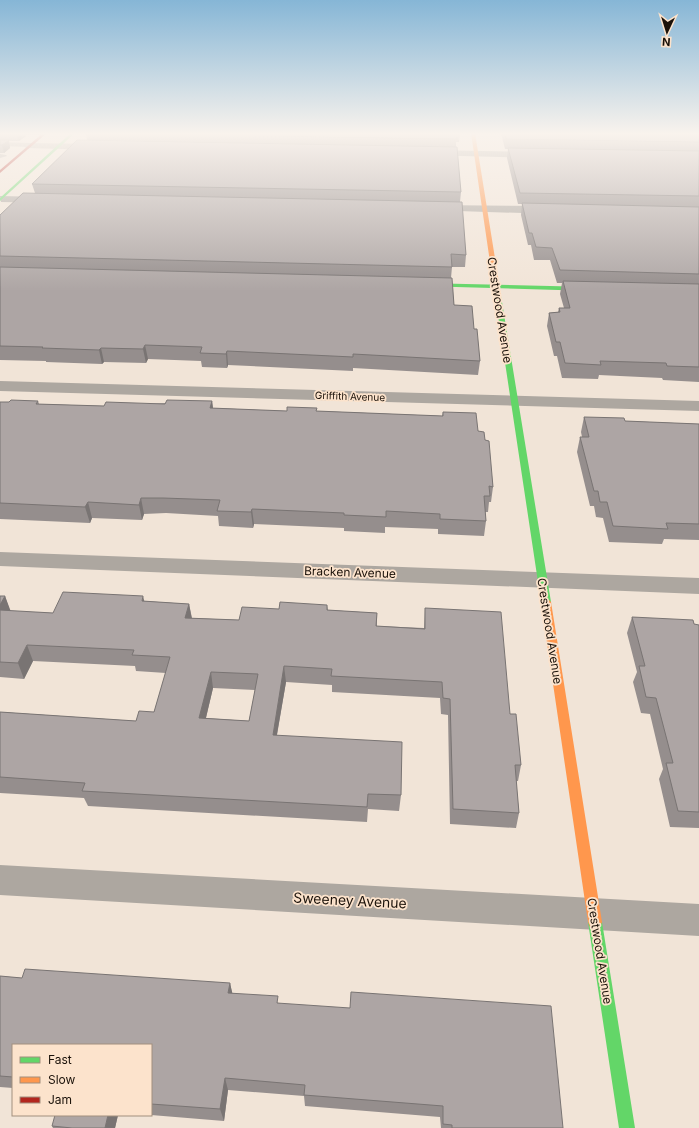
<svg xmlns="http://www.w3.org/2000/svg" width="699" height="1128" viewBox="0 0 699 1128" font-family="Inter,sans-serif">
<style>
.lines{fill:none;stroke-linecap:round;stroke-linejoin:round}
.lane{fill:#ada7a0;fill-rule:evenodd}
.street{fill:#ada7a0;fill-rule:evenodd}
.fast{fill:#63d668;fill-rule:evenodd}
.slow{fill:#ff974d;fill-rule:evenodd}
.jam{fill:#b3261e;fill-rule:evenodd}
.wall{fill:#958e8d;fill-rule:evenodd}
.shaded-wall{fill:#797473}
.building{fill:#ada5a4;stroke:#797473;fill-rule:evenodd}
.labels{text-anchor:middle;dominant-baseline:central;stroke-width:3.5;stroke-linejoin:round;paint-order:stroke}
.far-street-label{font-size:10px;fill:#1a1109;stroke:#fce3cc}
.street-label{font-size:12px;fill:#1a1109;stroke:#fce3cc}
.near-street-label{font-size:14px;fill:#1a1109;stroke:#fce3cc}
</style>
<rect width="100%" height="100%" fill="#f1e4d7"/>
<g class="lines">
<!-- lane -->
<path class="lane" d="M23,133H48C43,136 28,136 23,133Z
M0,142L31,143L34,145L31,147L0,146Z
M0,154L6,155L7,156L0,158Z"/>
<!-- street -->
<path class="street" d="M29,143L100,144L105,147L100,150L26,148L24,146Z
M428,150L538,152L543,155L538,158L424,155L423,153L424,151Z
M0,196L46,197L52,200L46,203L1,202Z
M432,205L552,206L558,210L552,214L428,210L426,208L428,206Z
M0,381L699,401V411L0,391Z
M0,552L699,578V594L0,566Z
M0,865L699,904V936L0,895Z"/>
<!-- fast -->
<path class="fast" d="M71,133H75L0,201V198Z
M422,283L592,287L595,289L592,291L420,286V284Z
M498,294L501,296L551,602L549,604H543L541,602L495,296Z
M595,915L600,917L602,922L635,1128H619L588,922L590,917Z"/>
<!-- slow -->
<path class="slow" d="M471,133H475L501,296L498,298L495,296Z
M546,599L549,600L551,602L602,922L600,927L595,929L590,927L588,922L541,602L543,600Z"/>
<!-- jam -->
<path class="jam" d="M43,133H47L0,173V170Z"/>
</g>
<!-- wall -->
<path class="wall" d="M0,133H25L26,136L19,141H9L10,148L4,153H0Z
M86,133H460L459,142H456V147L461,192L460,202L466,255L465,267H452L451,278L454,305L474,329L480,361L478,375L353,368V371L228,365L227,368L202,367L201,361L148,359L146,363L104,362L102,364L46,362V361L0,360V215L35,193L32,184L87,140Z
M501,133H699V382L663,380L662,378L599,375L598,379L562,378L557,356H554L547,326L549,313L558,312L559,308H564L560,294L562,283H557L550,260H534L531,245H528L521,215L522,204H518L507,158L508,149H505Z
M38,401L39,404L104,406L212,401L213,408L287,411H317L442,416L443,412L478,431L485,440L493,487L491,502H489L488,512H485L486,521L484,536L438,534V529L385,527V533L344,531V528L254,524L253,528L219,526L218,516L166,513L144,514L142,520L92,518L90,523L0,519V402H9Z
M584,417L625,421L699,424V540L664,539L662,544L609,542L603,518L596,517L594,506H590L577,452L580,437H582L581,432Z
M0,596H5L10,611L53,613L144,601L189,604L192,618L239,620L279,609L327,605L328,610L377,613V626L424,628L425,608L510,714L521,765L518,781H516L519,813L516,828L450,824L448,715L441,714L440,698L332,692V685L286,682L277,735L401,795L399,811L368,809L367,822L88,806L84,798L0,793V712L136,721L154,712L166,673L136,671L135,666L33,661L24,679L0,677ZM213,688L255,690L249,721L206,718Z
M632,617L699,625V828L670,827L659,779L663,769L650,714L641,713L633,682L637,672L627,633Z
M0,976L22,978L230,983L232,993L279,1003L563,1128H441L440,1117L305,1106L304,1096L228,1090L224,1121L151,1115V1045H13V1088L0,1087Z
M118,1115L115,1128H53L52,1126Z"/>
<!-- shaded-wall -->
<path class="shaded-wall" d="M18,133H25L26,136L19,141L17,134Z
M9,140L10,148L4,153L2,145Z
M145,345L148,359L146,363L143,349Z
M101,348L104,362L102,364L99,350Z
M227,351L228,365L227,368L226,354Z
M212,401L214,416L210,408Z
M141,498L144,514L142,520L139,505Z
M88,502L92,518L90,523L85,507Z
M252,509L254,524L253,528L251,512Z
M5,596L11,612L0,617V605Z
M143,596L147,612L142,601Z
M189,604L192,620L185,618Z
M27,645L33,661L24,679L18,663Z
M284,666L286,682L274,751L273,735Z
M211,672L213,688L202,734L199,718Z
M230,983L233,996L228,993Z
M225,1078L228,1090L224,1121L220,1109Z
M108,1115H118L115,1128H105Z"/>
<!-- building -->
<path class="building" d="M0,133H18L17,134Z
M86,133H456L457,139Z
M505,133H699V142L506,139Z
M0,140H9L2,145H0Z
M77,140L457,147L461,192L32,184Z
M508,148L699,151V196L520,193Z
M23,193L462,202L466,255L451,254L452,267L0,256V215Z
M522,203L699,207V274L560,270L552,248L536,247L532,233H529Z
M0,267L452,278L454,305L472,306L474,329H477L480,361L353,354V357L227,351L226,354L200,353L202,347L145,345L143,349L101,348L99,350L42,348L43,347L0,346Z
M563,281L699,284V367L667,366L666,363L600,361L601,365L565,363L560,342H556L549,313L560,312L559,308H570Z
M11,400L38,401L36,404L104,406L106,402L165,404L167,400L212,401L210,408L287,411V407L317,408L316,411L443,416V412L476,413L478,431L484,432L485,440L489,441L493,487L489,486L490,496H484L486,521L440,519V514L386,511V517L344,515V513L252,509L251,512L217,511L220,500L163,498H141L139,505L88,502L85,507L0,503V402H9Z
M584,417L624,418L625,421L699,424V524L666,523L668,529L613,526L607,502H600L598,491H594L586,460L580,437H589Z
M63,592L143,596L142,601L189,604L185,618L239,620L242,607L279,609L280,602L327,605V610L377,613L376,626L425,629V608L501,612L510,714H516L521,765H515L519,813L453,809L450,699L443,698L442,682L331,676L332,669L284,666L273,735L402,742L401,795L368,794L367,807L82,791L85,783L0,777V712L136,721L139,711L154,712L170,657L132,655L134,650L27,645L18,663L0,662V610L53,613ZM211,672L258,674L249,721L199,718Z
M0,596H5L0,605Z
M632,617L693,620L694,624L699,625V812L678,811L666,763H673L656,698L646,697L639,666H645Z
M25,969L230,983L228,993L278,996L277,1003L350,1008L351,992L551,1006L563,1128H452V1125L443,1124V1106L304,1095L305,1085L225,1078L220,1109L151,1104V1045H13V1077L0,1076V976L22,978Z
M55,1115H108L105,1128H72L52,1126Z"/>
<!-- sky -->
<linearGradient id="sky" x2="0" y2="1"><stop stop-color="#86b6d6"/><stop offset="0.46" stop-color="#f9f3ed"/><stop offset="1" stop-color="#f9f3ed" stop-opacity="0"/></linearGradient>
<rect width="699" height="291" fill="url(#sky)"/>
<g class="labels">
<!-- far-street labels -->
<g class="far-street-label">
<text transform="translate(350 396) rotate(2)">Griffith Avenue</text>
</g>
<!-- street labels -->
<g class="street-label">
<text transform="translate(500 310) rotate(81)">Crestwood Avenue</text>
<text transform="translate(350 572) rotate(2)">Bracken Avenue</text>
<text transform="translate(550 631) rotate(81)">Crestwood Avenue</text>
<text transform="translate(600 951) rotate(81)">Crestwood Avenue</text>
</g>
<!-- near-street labels -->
<g class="near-street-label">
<text transform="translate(350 900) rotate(3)">Sweeney Avenue</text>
</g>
</g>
<!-- legend -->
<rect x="12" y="1044" width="140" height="72" fill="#fce3cc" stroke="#a28f7e"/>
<rect x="20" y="1057" width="20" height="6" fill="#63d668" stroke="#a28f7e"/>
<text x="48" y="1064" font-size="12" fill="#1a1109">Fast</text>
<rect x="20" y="1077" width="20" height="6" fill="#ff974d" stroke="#a28f7e"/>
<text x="48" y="1084" font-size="12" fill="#1a1109">Slow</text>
<rect x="20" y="1097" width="20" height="6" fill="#b3261e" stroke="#a28f7e"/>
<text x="48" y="1104" font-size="12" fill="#1a1109">Jam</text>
<!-- north arrow -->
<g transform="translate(667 32) rotate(184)" stroke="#fce3cc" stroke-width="3" paint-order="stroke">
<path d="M0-3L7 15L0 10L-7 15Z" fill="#1a1109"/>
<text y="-6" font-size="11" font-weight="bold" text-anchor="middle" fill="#1a1109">N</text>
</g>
</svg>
